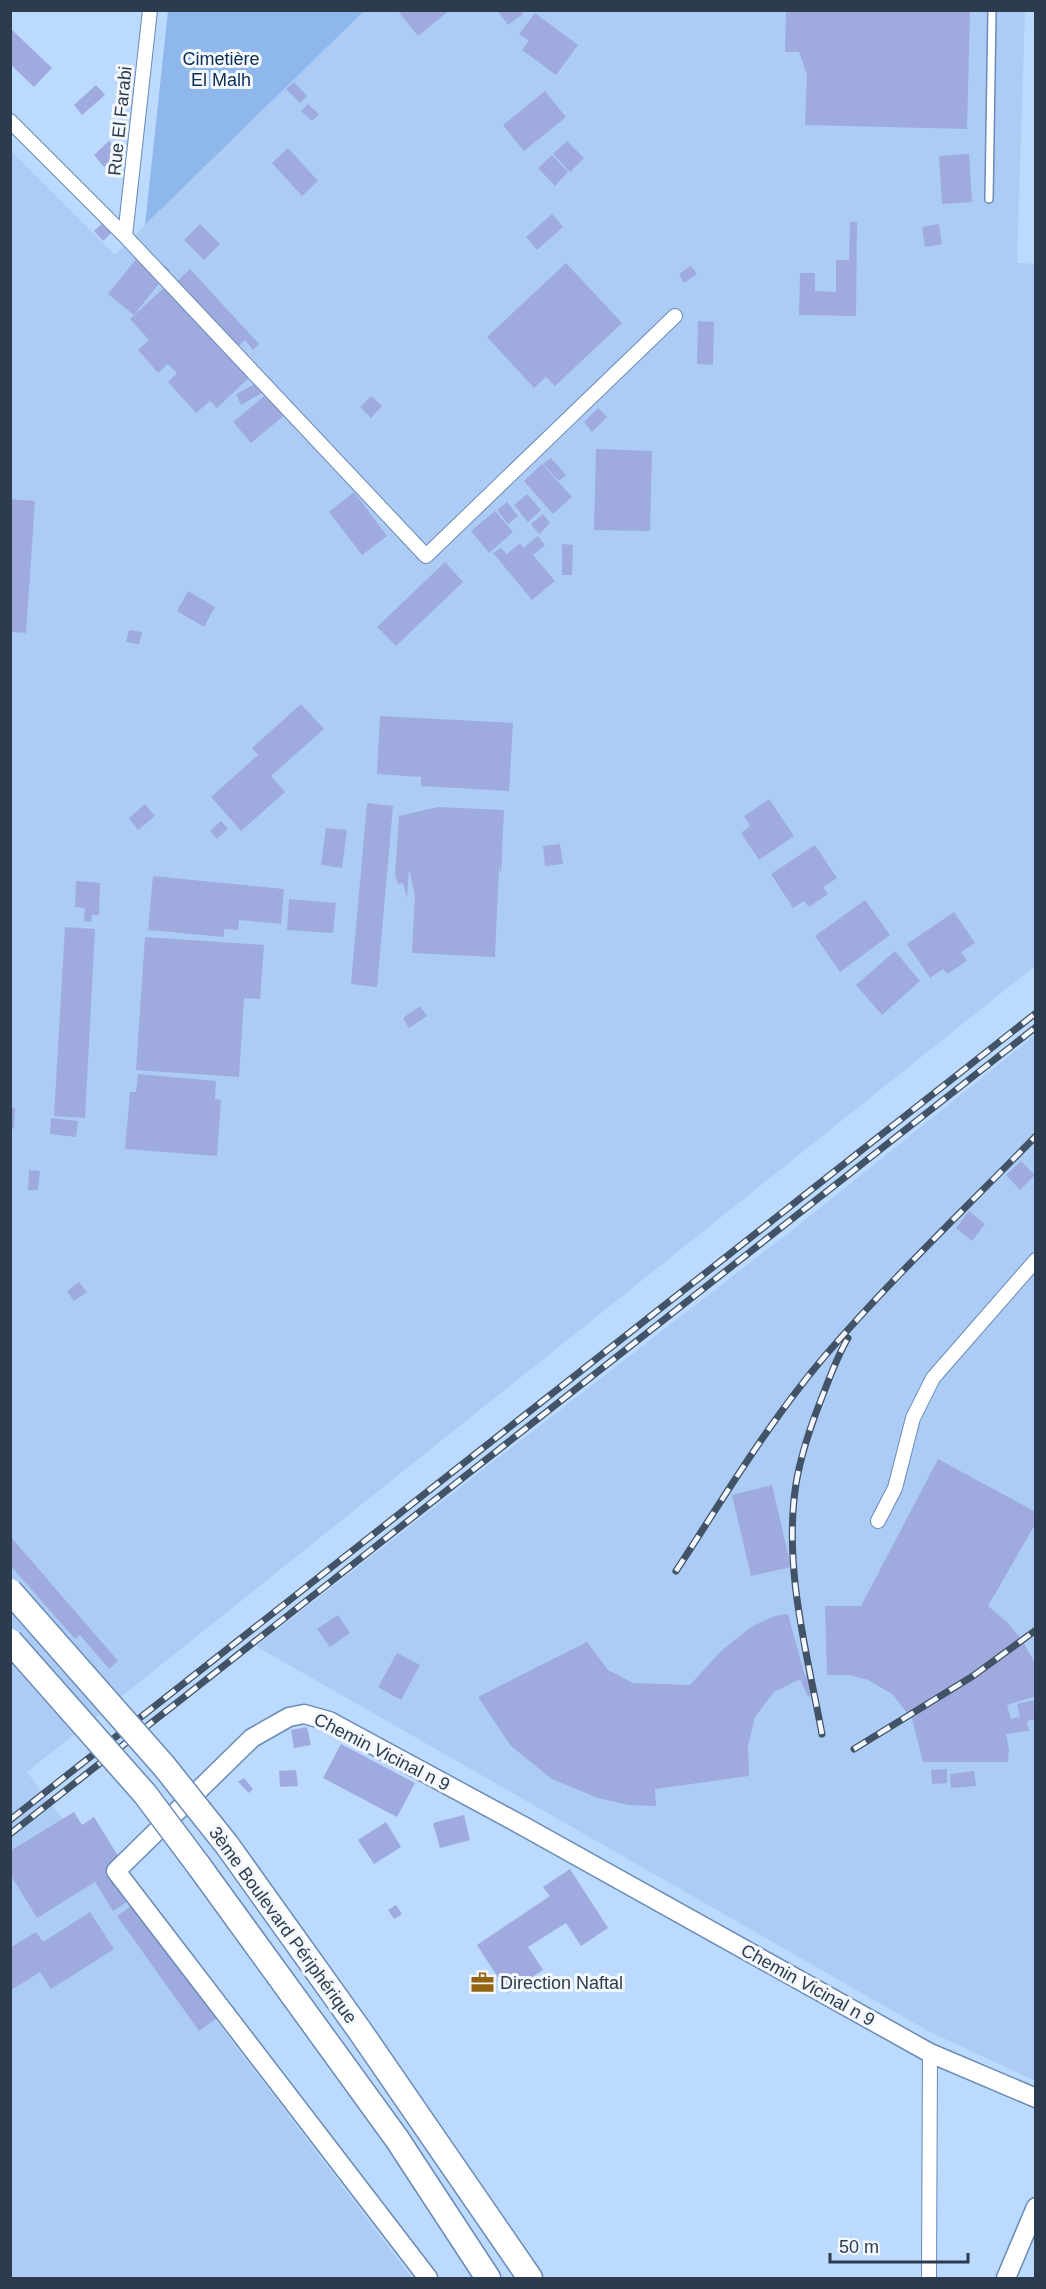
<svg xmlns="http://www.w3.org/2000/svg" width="1046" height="2289" viewBox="0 0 1046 2289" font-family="Arial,sans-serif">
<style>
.built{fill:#acccf5}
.green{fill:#8eb7eb}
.building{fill:#9fabde}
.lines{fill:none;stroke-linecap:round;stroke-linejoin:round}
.service-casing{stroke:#698bb6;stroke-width:10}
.minor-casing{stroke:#698bb6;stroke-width:16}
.tertiary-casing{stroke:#698bb6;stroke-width:21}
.trunk-casing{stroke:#698bb6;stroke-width:27}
.service{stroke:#fff;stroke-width:7}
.minor{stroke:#fff;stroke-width:14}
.tertiary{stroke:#fff;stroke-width:18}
.trunk{stroke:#fff;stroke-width:24}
.rail-casing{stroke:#425368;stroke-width:7}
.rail{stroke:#f4f8fc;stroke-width:4.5;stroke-dasharray:14;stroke-linecap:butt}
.trunk-bridge-casing{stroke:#698bb6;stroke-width:27;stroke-linecap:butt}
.trunk-bridge{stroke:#fff;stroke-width:24}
.labels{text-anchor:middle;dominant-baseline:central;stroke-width:6;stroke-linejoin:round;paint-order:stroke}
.park-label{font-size:18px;fill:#0c2d54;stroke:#f4f8fc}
.street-label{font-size:18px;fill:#2d3b4e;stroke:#f4f8fc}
.poi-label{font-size:18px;fill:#2d3b4e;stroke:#f4f8fc;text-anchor:start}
</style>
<rect width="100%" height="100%" fill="#bcd9fe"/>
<!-- built -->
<path class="built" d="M364,11H1025L1017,263L1036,264L1035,966L27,1772L412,2278H11L10,150L115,255Z
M1035,1035V2081L928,2031L256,1646L810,1216Z"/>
<!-- green -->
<path class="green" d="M168,11H364L145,225Z"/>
<!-- building -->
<path class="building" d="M397,10H450L418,36Z
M497,10H520L523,14L508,25Z
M786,10H970L967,129L805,125L807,75L799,52H785Z
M535,13L578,45L556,75L522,50L529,41L519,34Z
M10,28L52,68L34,87L10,64Z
M294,82L307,96L300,103L286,89Z
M96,85L105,95L82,115L74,105Z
M545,91L566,117L524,151L503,125Z
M308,104L319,114L312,121L301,111Z
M109,141L120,153L104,167L94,155Z
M567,141L584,158L570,172L553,154Z
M288,148L318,181L302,196L272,163Z
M969,154L972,202L942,204L939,156Z
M552,155L568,172L555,186L538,168Z
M552,214L563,227L537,250L526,237Z
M107,219L116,228L103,241L94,231Z
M850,222H857L856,316L799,315L800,273H815V291L836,292V260H849Z
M200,224L220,244L204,260L184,240Z
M939,224L942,244L925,247L922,227Z
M144,249L170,270L134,315L108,294Z
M566,263L622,323L555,386L546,377L534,388L487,337Z
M691,266L697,274L684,283L679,274Z
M190,269L259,344L253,350L245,340L232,353L252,375L217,408L210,401L196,413L168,382L177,373L168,364L158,373L138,350L149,340L130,319L168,284L171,287Z
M698,321L714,322L713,365L697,364Z
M262,380L267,390L241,405L236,394Z
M268,393L286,414L251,443L233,422Z
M371,396L382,406L371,418L360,407Z
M598,408L607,417L592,432L584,422Z
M596,449L652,451L650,531L594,530Z
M551,458L566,475L559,481L543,464Z
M542,464L572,497L553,514L524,481Z
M354,492L387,536L362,555L329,512Z
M527,494L541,510L528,522L514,505Z
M10,499L35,501L26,633L10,632Z
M507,502L518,516L508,524L497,510Z
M495,511L513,532L489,553L471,531Z
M543,514L550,523L539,534L531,524Z
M538,536L545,545L533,555L555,581L532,600L493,553L501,548L507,554L520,543L523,548Z
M562,544L573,545L572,575H562Z
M445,562L463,582L396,646L377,627Z
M188,591L215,607L204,627L177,611Z
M129,630L142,632L139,644L126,642Z
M301,704L324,729L271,776L285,792L241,831L211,797L258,755L252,748Z
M380,716L513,723L509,791L421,786V777L377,774Z
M769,799L794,836L759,860L741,833L750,826L744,816Z
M367,803L393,806L377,987L351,984Z
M145,804L155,816L138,830L129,818Z
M438,807L504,810L501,874L499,867L495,957L412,953L415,895L409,869L407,898L403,883L398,884L395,875L399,816Z
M221,821L228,829L217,839L210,831Z
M326,828L347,830L342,868L321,865Z
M560,844L563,864L545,866L543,846Z
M815,845L837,878L823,887L828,894L809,907L804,901L793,908L771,874Z
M153,876L284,889L281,924L239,920L238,930L224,929V937L148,930Z
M76,881L100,883L99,915H92L91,922L84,921L85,908L75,907Z
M289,899L336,903L333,933L287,930Z
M865,900L890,935L840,972L815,936Z
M954,912L975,943L961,952L967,961L947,974L943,969L930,978L907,944Z
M65,927L95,929L85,1118L54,1116Z
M145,937L264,945L260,999L244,998L239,1077L136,1070Z
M895,951L920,981L882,1015L856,985Z
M420,1006L427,1016L409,1028L403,1018Z
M138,1074L216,1081L215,1099L221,1100L217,1156L125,1149L130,1092H136Z
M10,1107L15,1108L14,1129L10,1128Z
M51,1118L78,1121L76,1137L50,1134Z
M1021,1161L1035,1175L1020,1190L1006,1175Z
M29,1170L40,1171L38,1190H28Z
M969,1211L985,1224L972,1241L956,1228Z
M79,1282L87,1292L74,1301L67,1291Z
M938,1459L1036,1512V1523L988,1606L1008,1623L1022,1640L1036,1665V1696L1007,1705L1011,1719L1020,1717L1017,1704L1035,1700L1036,1703V1719L1027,1721L1029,1731L1006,1734L1009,1749L1008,1762H923L912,1719L892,1694L868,1680L850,1675H827L825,1606H861Z
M772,1485L791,1567L751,1576L732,1495Z
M10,1536L118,1661L109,1669L80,1635L75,1639L10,1565Z
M788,1614L805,1676L809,1674L817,1693L808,1697L800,1679L774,1692L755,1717L748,1746L749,1776L655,1789L656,1806L628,1805L598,1798L552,1779L511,1746L478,1697L587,1642L608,1670L633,1683L690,1685L721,1651L751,1627L774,1616Z
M338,1615L350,1633L330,1647L317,1629Z
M397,1653L420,1665L401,1700L378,1687Z
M307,1727L311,1745L294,1748L291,1730Z
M341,1744L415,1783L397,1817L323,1778Z
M947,1769V1783L932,1784L931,1770Z
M296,1770L298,1786L280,1787L279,1771Z
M974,1771L976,1786L951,1788L950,1774Z
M244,1778L253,1789L249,1793L238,1782Z
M74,1812L82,1825L94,1817L141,1893L113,1911L95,1882L37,1918L10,1874V1851Z
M464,1815L470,1840L440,1848L433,1823Z
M386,1822L401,1847L374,1864L358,1840Z
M570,1869L608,1928L581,1946L566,1923L528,1947L543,1970L508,1993L477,1945L550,1896L543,1887Z
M145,1896L227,2011L199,2031L117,1916Z
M396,1905L402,1914L394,1919L388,1910Z
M90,1912L114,1949L51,1989L40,1972L10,1991V1948L36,1932L43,1942Z"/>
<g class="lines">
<defs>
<path id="service" d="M989,199L992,10"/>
<path id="minor" d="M10,121L125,236L426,556L675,316
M125,236L150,10
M878,1521L895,1488L913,1418L933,1378L1036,1260
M929,2278L930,2053"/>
<path id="tertiary" d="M428,2278L116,1871L252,1738L289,1717L304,1714L329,1721L525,1827L930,2053L1036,2098
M1006,2278L1036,2207"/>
<path id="trunk" d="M227,1845L360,2031L530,2278
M199,1866L397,2139L488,2278"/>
</defs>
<!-- service casing -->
<use href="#service" class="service-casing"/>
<!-- minor casing -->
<use href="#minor" class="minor-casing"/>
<!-- tertiary casing -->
<use href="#tertiary" class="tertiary-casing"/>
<!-- trunk casing -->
<use href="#trunk" class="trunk-casing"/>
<!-- service -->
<use href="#service" class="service"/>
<!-- minor -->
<use href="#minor" class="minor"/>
<!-- tertiary -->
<use href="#tertiary" class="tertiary"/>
<!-- trunk -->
<use href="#trunk" class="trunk"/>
<defs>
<path id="rail" d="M676,1571C723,1499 768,1423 824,1357C890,1280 965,1209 1036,1136
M822,1734C807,1653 783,1567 796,1484C801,1453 812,1422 824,1392C831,1374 838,1355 848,1338
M854,1749L973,1676L1036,1630
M10,1820L1036,1013
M10,1834L1036,1027"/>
</defs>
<!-- rail casing -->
<use href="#rail" class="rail-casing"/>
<!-- rail -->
<use href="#rail" class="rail"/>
<defs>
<path id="trunk-bridge" d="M10,1591L164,1766L227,1845
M10,1641L145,1794L199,1866"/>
</defs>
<!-- trunk-bridge casing -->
<use href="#trunk-bridge" class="trunk-bridge-casing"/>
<!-- trunk-bridge -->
<use href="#trunk-bridge" class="trunk-bridge"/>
</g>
<!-- icons -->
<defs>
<symbol id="office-bare" viewBox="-9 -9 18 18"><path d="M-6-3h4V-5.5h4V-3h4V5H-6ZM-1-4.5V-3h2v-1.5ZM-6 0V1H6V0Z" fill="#946413" stroke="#f4f8fc" stroke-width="2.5" paint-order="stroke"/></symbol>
</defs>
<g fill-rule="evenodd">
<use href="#office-bare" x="466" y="1966" width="33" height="33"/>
</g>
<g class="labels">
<!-- park labels -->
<g class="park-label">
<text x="221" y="59">Cimetière<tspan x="221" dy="21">El Malh</tspan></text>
</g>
<!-- street labels -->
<g class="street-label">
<text transform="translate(120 121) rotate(-84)">Rue El Farabi</text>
<text transform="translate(382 1752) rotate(27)">Chemin Vicinal n 9</text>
<text transform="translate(283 1925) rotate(54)">3ème Boulevard Périphérique</text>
<text transform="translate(808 1985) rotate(29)">Chemin Vicinal n 9</text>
</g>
<!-- poi labels -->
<g class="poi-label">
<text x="500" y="1983">Direction Naftal</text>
</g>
</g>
<!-- border -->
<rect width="1046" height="2289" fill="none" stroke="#2d3b4e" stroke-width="24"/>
<!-- scale -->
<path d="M830 2253v9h138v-9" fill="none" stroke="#2d3b4e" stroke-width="3"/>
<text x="839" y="2253" font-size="18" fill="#2d3b4e" stroke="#f4f8fc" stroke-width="4.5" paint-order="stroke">50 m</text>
</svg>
